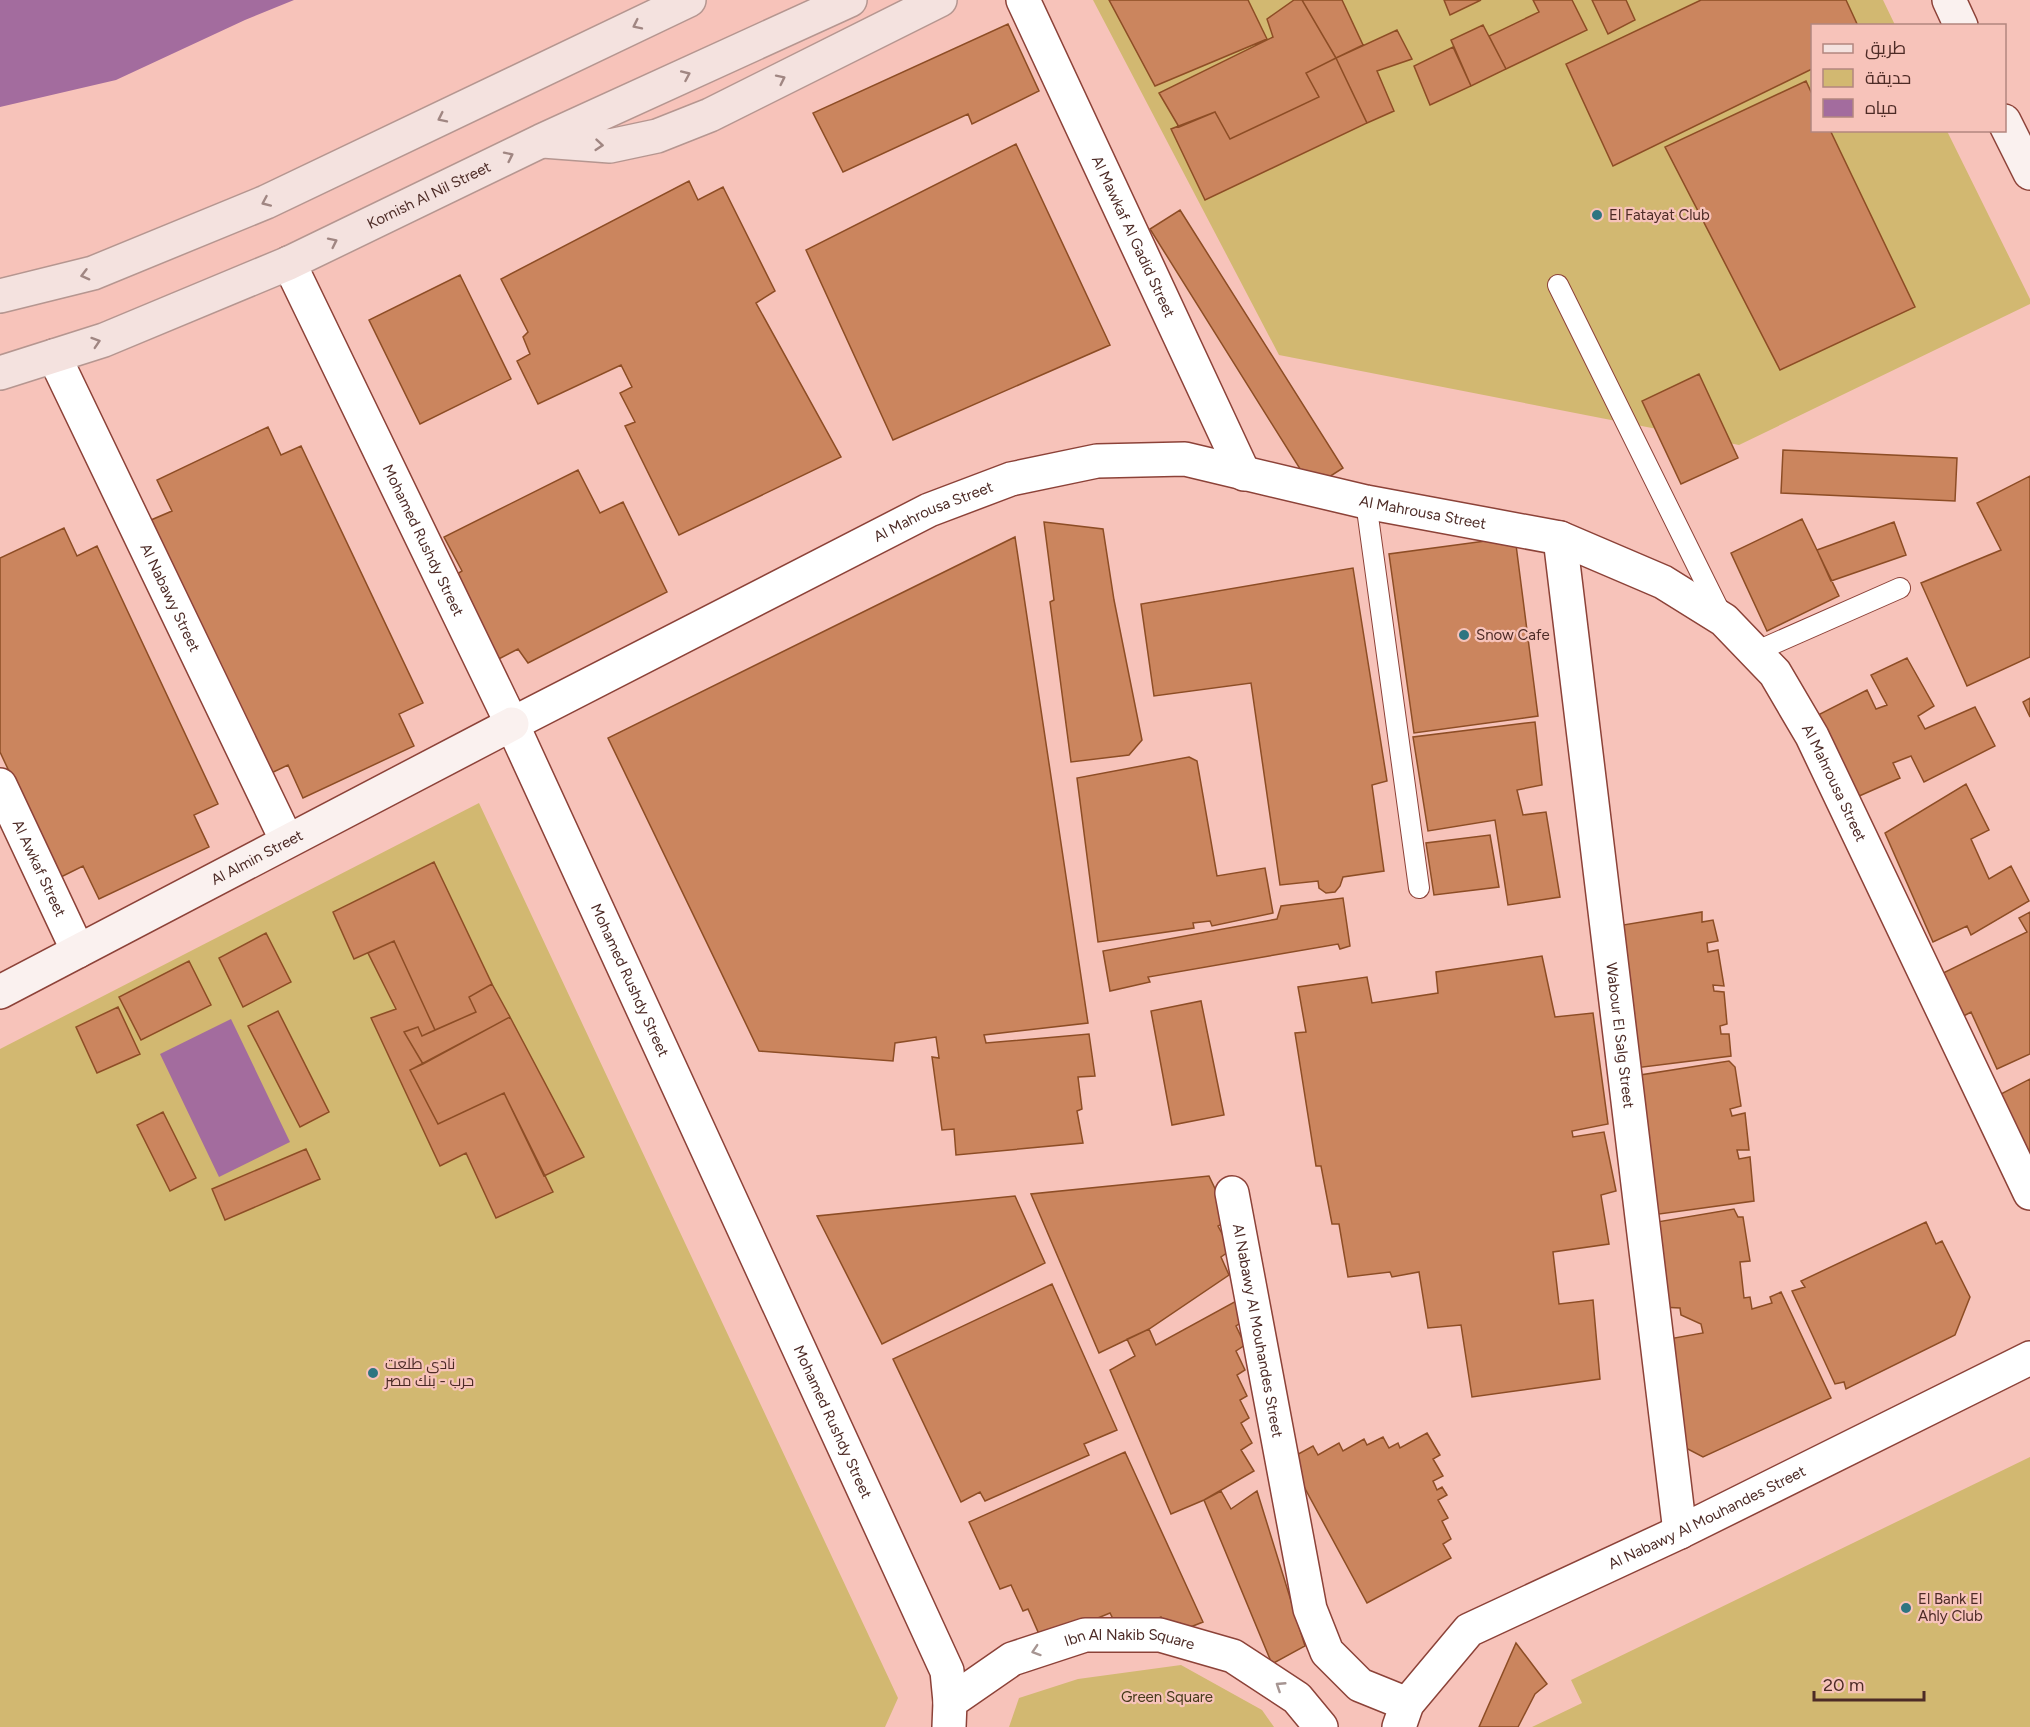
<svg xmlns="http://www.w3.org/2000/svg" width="2030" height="1727" viewBox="0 0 2030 1727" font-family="Figtree,Cairo,sans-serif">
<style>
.green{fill:#d2b871}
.water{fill:#a36c9e}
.building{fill:#cb855e;stroke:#8d4d25;stroke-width:1.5}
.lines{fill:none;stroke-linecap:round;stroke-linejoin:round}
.lane-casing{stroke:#8c4238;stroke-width:22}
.street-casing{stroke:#8c4238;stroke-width:36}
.secondary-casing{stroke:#8c4238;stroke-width:36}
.primary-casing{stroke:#b59690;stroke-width:36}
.lane{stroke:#fff;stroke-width:20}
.street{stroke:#fff;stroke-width:33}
.secondary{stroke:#faf1ef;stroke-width:33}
.primary{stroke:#f4e2df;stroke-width:33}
.oneway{stroke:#a08682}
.oneway2{stroke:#a69592}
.poi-dot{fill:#2e7581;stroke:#f7c3ba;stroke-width:2}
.labels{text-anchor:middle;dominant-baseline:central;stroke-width:4.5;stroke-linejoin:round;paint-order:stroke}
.street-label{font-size:15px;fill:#4d2b26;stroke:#f7c3ba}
.poi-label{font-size:15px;fill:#4d2b26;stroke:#f7c3ba;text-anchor:start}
.park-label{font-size:15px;fill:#443918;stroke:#f7c3ba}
</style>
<rect width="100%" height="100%" fill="#f7c3ba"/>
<!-- green -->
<path class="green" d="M1093,0H1883L1895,25L1812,26V130L1947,131L2030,299V304L1739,445L1279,355Z
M479,803L898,1698L885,1727H0V1049Z
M2030,1457V1727H1532L1582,1703L1571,1680Z
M1181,1665L1262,1710L1274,1727H1009L1019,1698L1078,1679Z"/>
<!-- water -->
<path class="water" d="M0,0H294L245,20L116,80L0,107Z
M231,1019L290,1142L219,1177L160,1054Z"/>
<!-- building -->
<path class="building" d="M1109,0H1248L1267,39L1155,86Z
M1294,0H1302L1336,58L1306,73L1319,97L1230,139L1215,112L1179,127L1159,93L1273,37L1267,19Z
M1302,0H1342L1363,45L1336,58Z
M1444,0H1481L1450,15Z
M1533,0H1572L1587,30L1506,69L1489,36L1539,12Z
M1592,0H1626L1635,20L1608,34Z
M1701,0H1846L1858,26H1812V69L1613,166L1566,64Z
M1008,24L1039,91L972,124L968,114L843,172L813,113Z
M1483,25L1506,69L1471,86L1451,40Z
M1397,30L1412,59L1377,71L1394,111L1367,123L1336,58Z
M1453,47L1471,86L1430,105L1414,66Z
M1336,58L1367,123L1205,200L1171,129L1215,112L1230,139L1319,97L1306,73Z
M1806,81L1812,94V130H1830L1915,307L1780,370L1665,147Z
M1016,144L1110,345L893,440L806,250Z
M689,181L698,200L723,187L775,291L756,303L841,457L679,535L625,426L635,422L620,393L632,387L621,365L538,404L517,361L530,354L523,337L528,332L501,279Z
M1180,210L1343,468L1312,488L1150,229Z
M460,275L511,379L420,424L369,320Z
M1699,374L1738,458L1681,484L1642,401Z
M268,427L281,455L301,446L423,703L399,714L414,746L303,798L288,765L263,777L144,523L172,511L157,480Z
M1783,450L1957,458L1955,501L1781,493Z
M578,470L600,513L623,502L667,592L528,663L518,649L493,662L451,578L462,571L444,537Z
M2030,476V657L1967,686L1921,583L2001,550L1977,503Z
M1802,519L1839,596L1767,631L1731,553Z
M1044,522L1103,529L1114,600L1142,740L1129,755L1071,762L1050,602L1054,600Z
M1894,522L1906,555L1831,581L1817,550Z
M64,528L77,556L97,546L218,804L194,815L209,847L99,899L83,866L59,878L0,752V558Z
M1015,537L1088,1023L984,1035L986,1043L1089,1034L1095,1076L1078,1077L1082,1109L1077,1111L1083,1143L956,1155L954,1129L942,1130L932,1057L939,1058L936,1037L895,1043L893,1061L759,1051L608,738Z
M1515,537L1538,716L1414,733L1389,554Z
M1353,568L1387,781L1372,785L1384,871L1343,877L1340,886L1335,892L1326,893L1319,888L1318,881L1280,885L1251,683L1154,696L1141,604Z
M1907,658L1934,706L1918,716L1925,729L1975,707L1995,746L1924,782L1911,756L1893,763L1900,778L1857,797L1818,715L1867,690L1876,709L1887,705L1871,675Z
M2030,698V717L2023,702Z
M1535,722L1542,785L1517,790L1523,815L1546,812L1560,897L1508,905L1495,820L1428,831L1413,737Z
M1189,757L1197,761L1217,876L1265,868L1273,913L1212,926L1210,921L1193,923L1194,928L1098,942L1077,778Z
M1966,784L1989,830L1971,839L1989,879L2011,866L2029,901L1971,935L1967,926L1933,942L1885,833Z
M1490,835L1499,887L1434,895L1426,843Z
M434,862L492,984L469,997L476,1012L435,1030L394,941L354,959L333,912Z
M1343,898L1350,946L1340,949L1338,944L1148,977L1150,982L1110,991L1103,951L1277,919L1281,906Z
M1702,912V922L1713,920L1718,941L1707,943L1708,952L1718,950L1724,986L1713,985L1714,991L1724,992L1727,1024L1720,1026L1721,1034H1729L1731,1056L1635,1068L1617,926Z
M2030,912V1054L1997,1069L1971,1012L1960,1018L1939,975L2027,932L2019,918Z
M266,933L291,982L243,1007L219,958Z
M394,941L435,1030L422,1036L418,1027L404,1032L423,1064L410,1070L438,1124L504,1093L553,1192L496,1218L466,1153L440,1166L371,1018L396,1009L368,953Z
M1542,956L1555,1017L1593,1013L1608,1124L1572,1131L1573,1137L1604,1132L1616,1191L1601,1195L1609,1244L1553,1252L1559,1304L1593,1300L1600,1379L1472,1397L1461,1325L1428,1328L1419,1272L1392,1277L1390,1272L1348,1277L1339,1224H1332L1321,1166H1316L1295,1033L1306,1032L1298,987L1367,977L1372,1003L1438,993L1436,972Z
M189,961L211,1005L141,1040L119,997Z
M492,984L510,1017L423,1064L404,1032L418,1027L422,1036L476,1012L469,997Z
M1201,1001L1224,1115L1172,1125L1151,1011Z
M118,1007L140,1054L97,1073L76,1027Z
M278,1011L329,1112L300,1127L248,1026Z
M510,1017L584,1157L544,1176L504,1093L438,1124L410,1070Z
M1729,1061L1735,1067L1741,1106L1730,1109L1732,1116L1745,1113L1749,1150H1737L1739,1159L1750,1157L1754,1201L1652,1215L1634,1076Z
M2030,1079V1164L1997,1096Z
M163,1112L196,1178L170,1191L137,1125Z
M306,1149L320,1179L225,1220L212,1189Z
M1209,1176L1230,1220L1218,1226L1231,1250L1221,1257L1229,1275L1149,1329L1099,1353L1031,1194Z
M1015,1196L1045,1263L882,1344L817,1216Z
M1734,1209L1738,1217H1743L1750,1261L1740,1262L1744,1298L1750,1297L1752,1309L1772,1303L1770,1297L1781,1292L1831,1398L1703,1457L1682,1446L1663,1340L1703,1333L1701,1324L1681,1315L1680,1308L1661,1307L1651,1223Z
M1926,1222L1936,1244L1942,1241L1970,1297L1955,1335L1846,1389L1844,1382L1835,1384L1792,1291L1805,1287L1801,1281Z
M1052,1284L1117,1430L1084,1444L1089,1455L985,1501L980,1492L961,1502L893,1359Z
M1238,1300L1245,1320L1236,1326L1245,1345L1236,1351L1245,1370L1237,1375L1247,1396L1240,1400L1249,1418L1241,1423L1252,1443L1241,1450L1254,1471L1204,1500L1171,1514L1110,1370L1135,1356L1127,1339L1149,1329L1156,1345Z
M1427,1433L1440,1455L1433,1459L1443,1476L1433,1481L1437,1490L1442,1487L1447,1495L1438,1500L1448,1518L1442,1521L1451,1539L1443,1544L1451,1558L1367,1603L1289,1459L1313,1446L1318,1455L1339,1443L1343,1451L1364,1439L1367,1445L1383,1437L1389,1448L1398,1443L1400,1448Z
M1125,1452L1203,1622L1183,1630L1180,1623L1167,1628L1161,1617L1138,1627H1117L1110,1613L1042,1641L1028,1609L1023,1611L1011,1585L1000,1589L969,1522Z
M1221,1491L1231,1509L1257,1491L1305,1646L1272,1664L1204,1500Z
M1516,1643L1547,1684L1535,1694L1518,1727H1479Z"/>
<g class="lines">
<defs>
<path id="lane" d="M1558,285L1722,616
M1366,502L1419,888
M1755,652L1900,588"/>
<g id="street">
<path id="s1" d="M1023,0L1244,474"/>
<path id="s2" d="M289,263L512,724L947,1671L950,1702"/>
<path id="s3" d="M54,356L287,841"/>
<path id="s4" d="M1560,538L1680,1532"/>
<path id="s5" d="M512,724L929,510L1011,479L1097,461L1185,459L1366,502L1560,538L1663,582L1724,620L1775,673L1812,736L2030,1193"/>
<path id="s6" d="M0,785L78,951"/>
<path id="s7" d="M1232,1193L1310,1609L1327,1652L1360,1685L1407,1704"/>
<path id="s8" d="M949,1727L950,1702L1012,1659L1085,1635H1160L1233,1656L1297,1698L1321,1727"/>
<path id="s9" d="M1399,1727L1407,1704L1469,1630L1680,1532L2030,1358"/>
</g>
<g id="secondary">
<path d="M1949,0L1961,26"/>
<path d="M2004,121L2030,173"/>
<path id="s10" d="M0,992L512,724"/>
</g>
<g id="primary">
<path d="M543,141L610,146L657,136L710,115L940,0"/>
<path d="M0,296L93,273L266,202L689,0"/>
<path id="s11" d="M0,373L104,340L289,263L541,141L850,0"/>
</g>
</defs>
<!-- lane casing -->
<use href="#lane" class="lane-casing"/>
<!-- street casing -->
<use href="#street" class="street-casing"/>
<!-- secondary casing -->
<use href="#secondary" class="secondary-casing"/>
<!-- primary casing -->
<use href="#primary" class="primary-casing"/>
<!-- lane -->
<use href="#lane" class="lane"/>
<!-- street -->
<use href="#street" class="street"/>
<!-- secondary -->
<use href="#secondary" class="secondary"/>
<!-- primary -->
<use href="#primary" class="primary"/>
</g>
<!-- one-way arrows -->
<defs><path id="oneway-chevron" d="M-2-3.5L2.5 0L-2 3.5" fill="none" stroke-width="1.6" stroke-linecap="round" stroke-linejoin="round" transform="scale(1.5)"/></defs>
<g class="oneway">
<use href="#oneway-chevron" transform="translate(637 25) rotate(154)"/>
<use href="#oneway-chevron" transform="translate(686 75) rotate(-24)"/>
<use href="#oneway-chevron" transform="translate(781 79) rotate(-26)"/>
<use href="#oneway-chevron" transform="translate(442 118) rotate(154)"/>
<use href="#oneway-chevron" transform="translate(599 145) rotate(5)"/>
<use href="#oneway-chevron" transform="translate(509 156) rotate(-26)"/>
<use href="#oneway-chevron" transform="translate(266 202) rotate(156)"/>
<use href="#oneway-chevron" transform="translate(333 242) rotate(-26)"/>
<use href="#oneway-chevron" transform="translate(85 275) rotate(165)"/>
<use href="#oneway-chevron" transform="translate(96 342) rotate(-18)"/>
</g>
<g class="oneway2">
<use href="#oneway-chevron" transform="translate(1036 1651) rotate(162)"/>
<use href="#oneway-chevron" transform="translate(1280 1686) rotate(-147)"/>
</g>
<!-- markers -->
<g class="poi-dot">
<circle cx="1597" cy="215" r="6"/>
<circle cx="1464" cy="635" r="6"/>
<circle cx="373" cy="1373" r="6"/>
<circle cx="1906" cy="1608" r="6"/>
</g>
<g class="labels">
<!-- street labels -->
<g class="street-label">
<text stroke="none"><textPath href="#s11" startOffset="465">Kornish Al Nil Street</textPath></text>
<text stroke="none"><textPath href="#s1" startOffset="261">Al Mawkaf Al Gadid Street</textPath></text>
<text stroke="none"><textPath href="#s5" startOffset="472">Al Mahrousa Street</textPath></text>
<text stroke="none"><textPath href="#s5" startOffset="976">Al Mahrousa Street</textPath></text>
<text stroke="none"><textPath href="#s2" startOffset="308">Mohamed Rushdy Street</textPath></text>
<text stroke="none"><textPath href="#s3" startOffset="268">Al Nabawy Street</textPath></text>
<text stroke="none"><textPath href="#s5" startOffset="1498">Al Mahrousa Street</textPath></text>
<text stroke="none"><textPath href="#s10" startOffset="290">Al Almin Street</textPath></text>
<text stroke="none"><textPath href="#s6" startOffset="92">Al Awkaf Street</textPath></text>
<text stroke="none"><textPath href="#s2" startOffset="794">Mohamed Rushdy Street</textPath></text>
<text stroke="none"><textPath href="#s4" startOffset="501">Wabour El Salg Street</textPath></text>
<text stroke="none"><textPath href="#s7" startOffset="140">Al Nabawy Al Mouhandes Street</textPath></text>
<text stroke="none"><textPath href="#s2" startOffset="1280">Mohamed Rushdy Street</textPath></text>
<text stroke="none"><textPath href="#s9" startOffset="384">Al Nabawy Al Mouhandes Street</textPath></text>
<text stroke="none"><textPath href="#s8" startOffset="222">Ibn Al Nakib Square</textPath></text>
</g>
<!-- poi labels -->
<g class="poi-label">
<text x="1609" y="215">El Fatayat Club</text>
<text x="1476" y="635">Snow Cafe</text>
<text x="385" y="1364">نادى طلعت<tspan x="385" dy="17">حرب - بنك مصر</tspan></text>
<text x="1918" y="1599">El Bank El<tspan x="1918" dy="17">Ahly Club</tspan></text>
</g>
<!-- park labels -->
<g class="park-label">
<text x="1167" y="1697">Green Square</text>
</g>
</g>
<!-- legend -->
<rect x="1811" y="24" width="195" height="108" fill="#f7c3ba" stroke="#b3867f" stroke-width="1.5"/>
<rect x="1823" y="44" width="30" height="9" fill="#f4e2df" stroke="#b3867f" stroke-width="1.5"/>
<text x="1865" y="54" font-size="18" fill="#4d2b26">طريق</text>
<rect x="1823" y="69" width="30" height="18" fill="#d2b871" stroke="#b3867f" stroke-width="1.5"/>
<text x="1865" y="84" font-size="18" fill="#4d2b26">حديقة</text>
<rect x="1823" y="99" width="30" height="18" fill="#a36c9e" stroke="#b3867f" stroke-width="1.5"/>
<text x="1865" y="114" font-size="18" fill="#4d2b26">مياه</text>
<!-- scale -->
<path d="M1814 1691v9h110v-9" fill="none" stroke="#4d2b26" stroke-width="3"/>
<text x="1823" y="1691" font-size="18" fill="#4d2b26" stroke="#f7c3ba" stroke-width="4.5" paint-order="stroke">20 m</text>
</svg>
